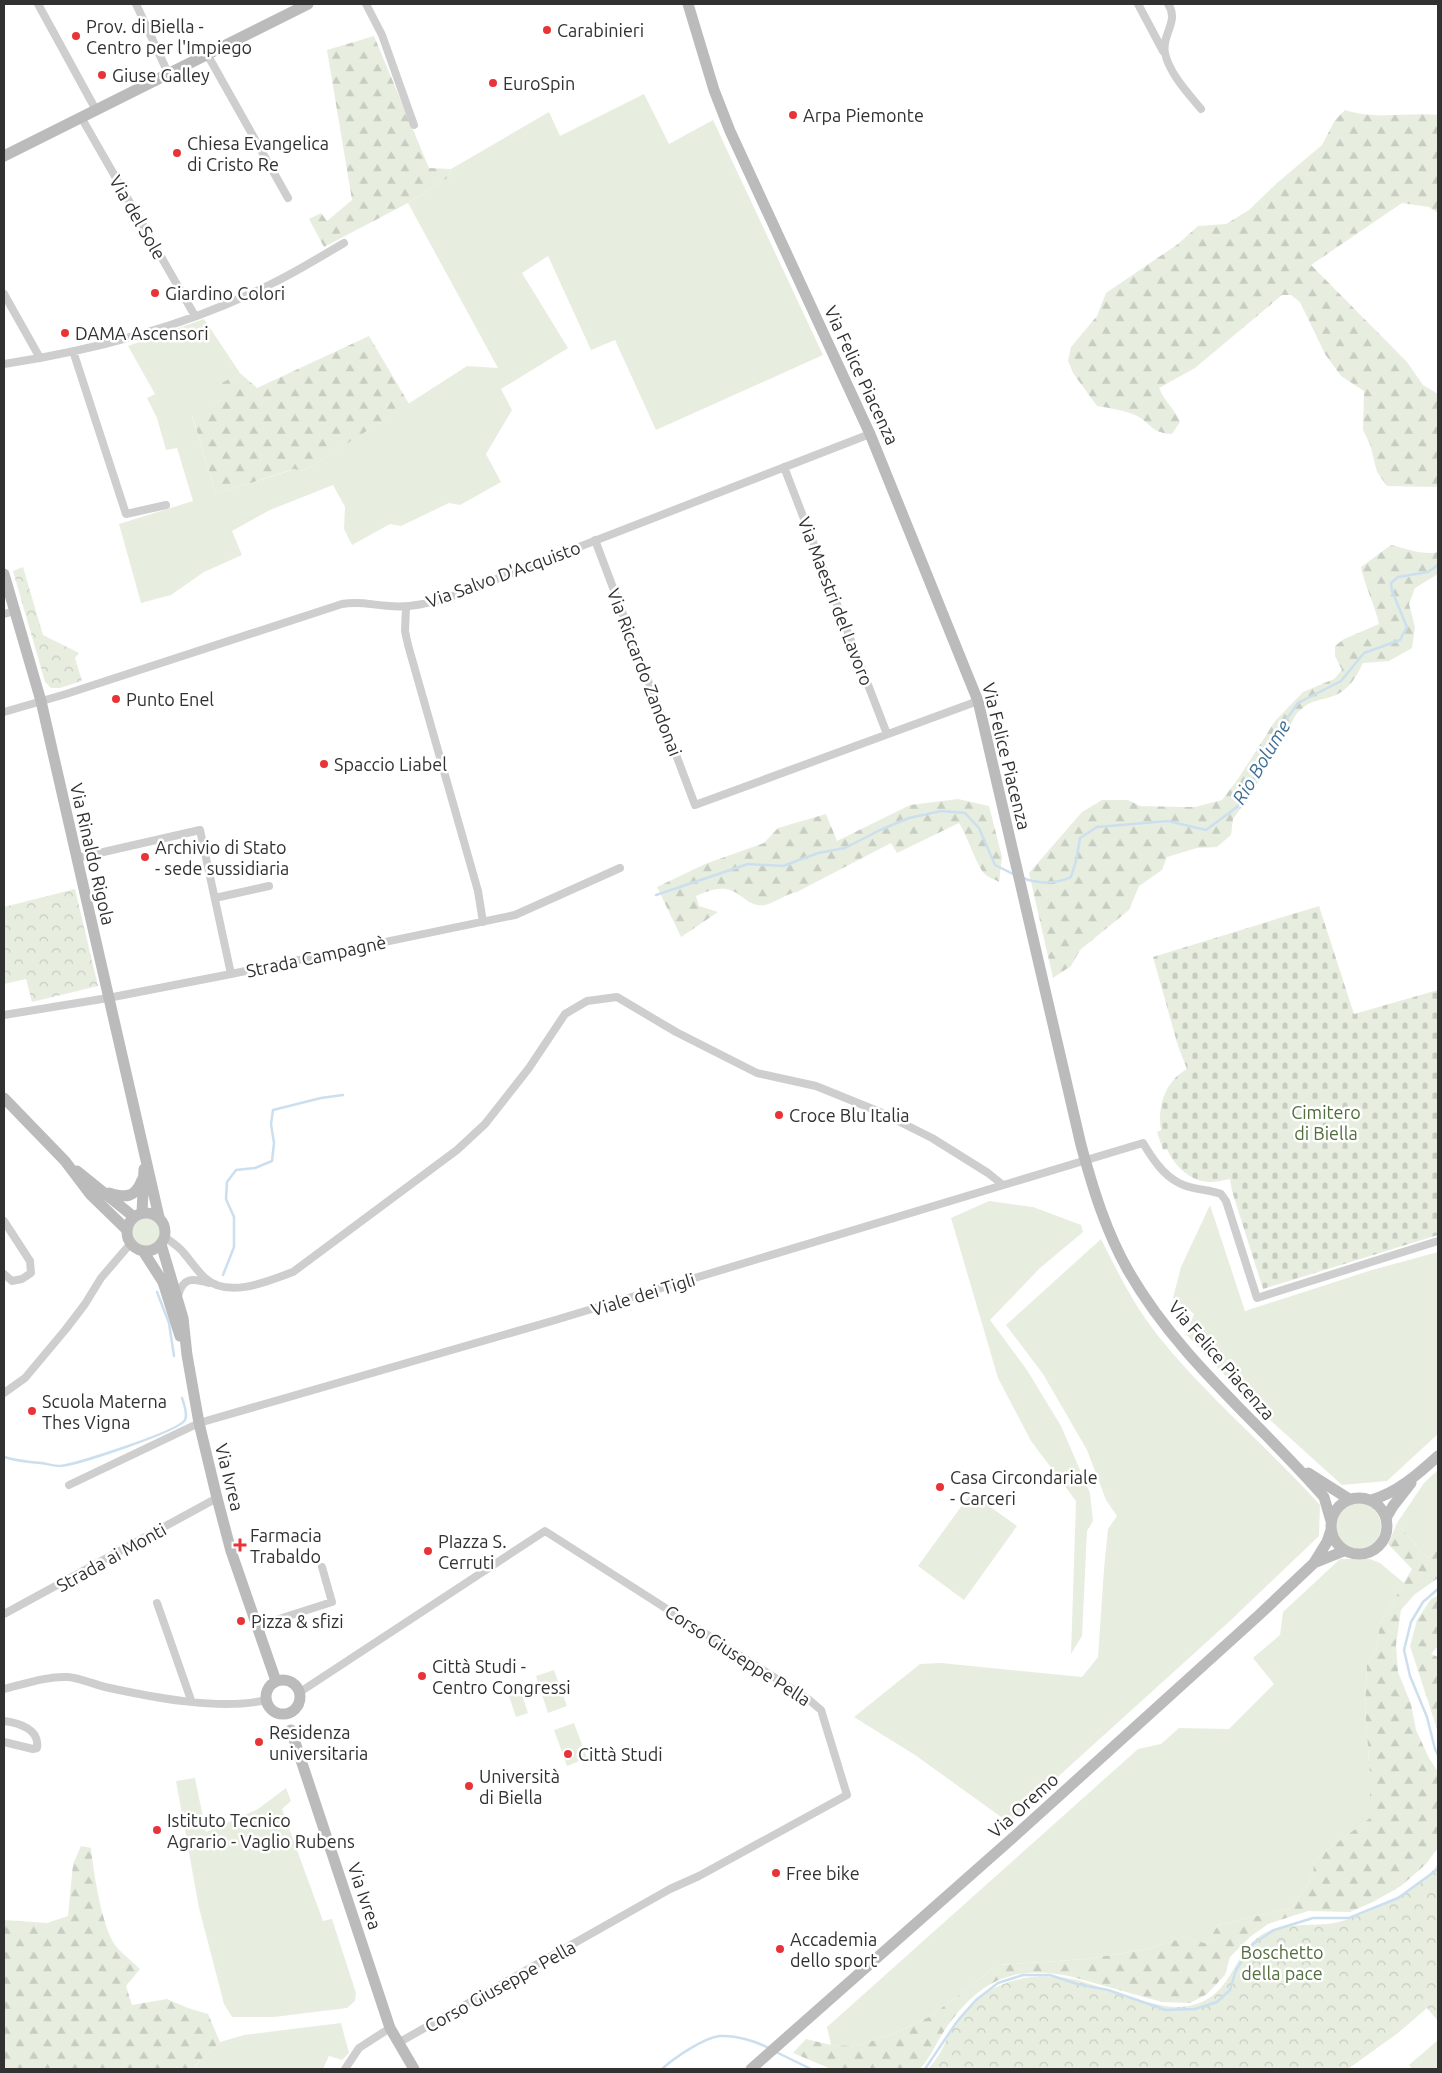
<svg xmlns="http://www.w3.org/2000/svg" width="1442" height="2073" viewBox="0 0 1442 2073" font-family="Ubuntu,sans-serif">
<style>
.green{fill:#e7eee0}
.forest{fill:url(#forest-firs)}
.cemetery{fill:url(#cemetery-stones)}
.park{fill:url(#park-crowns)}
.lines{fill:none;stroke-linecap:round;stroke-linejoin:round}
.stream{stroke:#ccdfee;stroke-width:2.5}
.street{stroke:#cecece;stroke-width:8}
.secondary{stroke:#bbb;stroke-width:11}
.poi-dot{fill:#e83439;stroke:#fff;stroke-width:2}
.labels{text-anchor:middle;dominant-baseline:central;stroke-width:5;stroke-linejoin:round;paint-order:stroke}
.poi-label{font-size:18px;fill:#313131;stroke:#fff;text-anchor:start}
.street-label{font-size:18px;fill:#313131;stroke:#fff}
.park-label{font-size:18px;fill:#526e3d;stroke:#fff}
.water-label{font-size:19px;font-style:italic;fill:#3d6f96;stroke:#fff}
</style>
<defs>
<pattern id="forest-firs" width="22" height="20" patternUnits="userSpaceOnUse" patternTransform="scale(1.25)"><rect width="22" height="20" fill="#e7eee0"/><path d="M5 1l3.5 6h-7zM16 11l3.5 6h-7z" fill="#c7cdc1"/></pattern>
<pattern id="cemetery-stones" width="16" height="16" patternUnits="userSpaceOnUse" patternTransform="scale(1.25)"><rect width="16" height="16" fill="#e7eee0"/><path d="M2 7V4a2 2 0 0 1 4 0v3zM10 15v-3a2 2 0 0 1 4 0v3z" fill="#c7cdc1"/></pattern>
<pattern id="park-crowns" width="20" height="18" patternUnits="userSpaceOnUse" patternTransform="scale(1.25)"><rect width="20" height="18" fill="#e7eee0"/><path d="M2 6a3 3 0 1 1 6 0M12 15a3 3 0 1 1 6 0" fill="none" stroke="#c7cdc1"/></pattern>
</defs>
<rect width="100%" height="100%" fill="#fff"/>
<!-- green -->
<path class="green" d="M644,94L669,144L713,120L823,355L656,430L615,340L591,350L548,256L522,273L568,348L501,389L512,410L486,454L501,482L460,505L449,503L401,526L390,524L352,545L344,529L345,507L333,485L270,510L232,531L242,555L204,572L171,595L141,603L119,524L193,501L177,448L166,450L157,418L147,398L155,394L128,346L204,319L240,373L221,384L220,400L192,416L216,494L295,469L304,471L467,366L498,368L408,203L449,177L451,169L549,112L560,136Z
M989,1201L1033,1207L1081,1225L1083,1232L1040,1268L990,1320L1027,1370L1061,1426L1090,1493L1093,1521L1087,1531L1082,1636L1071,1654L1076,1501L1031,1441L998,1378L951,1218Z
M1210,1205L1245,1311L1372,1270L1438,1252V1434L1387,1481L1342,1485L1248,1400L1186,1334L1194,1314L1173,1298L1181,1267Z
M132 1232a14 14 0 1 1 28 0a14 14 0 1 1-28 0Z
M1101,1239C1118,1273 1135,1307 1159,1337C1208,1398 1268,1447 1320,1505L1319,1536L1231,1620L1008,1822L915,1755L854,1717L920,1664L941,1663L1082,1677L1098,1657L1104,1569L1108,1529L1117,1516L1106,1500L1087,1450L1043,1374L1006,1325Z
M1438,1470V1550L1427,1558L1397,1523L1424,1483Z
M971,1493L1017,1526L964,1600L918,1566Z
M1335 1526a23 23 0 1 1 46 0a23 23 0 1 1-46 0Z
M1340,1559H1370L1380,1563L1404,1583L1380,1624L1376,1651L1367,1665L1365,1707L1370,1776V1818L1314,1860L1313,1875L1303,1892L1291,1908L1218,1925L1207,1945L1185,1937L1148,1949L1087,1959L998,1965L931,2016L893,2034L857,2046L831,2045L827,2027L1138,1749L1161,1744L1179,1728L1229,1729L1274,1684L1253,1658L1280,1635L1283,1612Z
M554,1670L567,1706L548,1713L536,1676Z
M520,1689L528,1713L516,1717L508,1693Z
M574,1723L587,1758L567,1766L554,1730Z
M195,1778L206,1832L258,1809L286,1788L291,1801L282,1809L323,1921L332,1919L356,1993L355,2001L347,2008L274,2017H232L224,2004L199,1908L176,1781Z
M341,2023L349,2053L342,2060L329,2056L323,2069H199L195,2066L220,2042L244,2035Z
M1438,2040V2069H1412L1409,2065Z"/>
<!-- forest -->
<path class="forest" d="M374,36L429,168L451,169L449,177L408,203L324,247L309,219L321,213L327,221L352,200L327,50Z
M1345,110C1375,120 1407,112 1438,115V213L1429,207L1402,203L1311,265L1407,362L1423,385L1438,394V486L1436,487L1387,486L1377,472L1370,444L1363,430L1364,391L1341,376L1325,354L1300,302L1291,295H1282L1195,368L1159,388C1165,402 1174,408 1180,422L1172,434C1150,433 1152,423 1135,415C1123,410 1110,408 1097,406L1073,373L1068,361L1071,347L1097,316L1106,293L1178,244L1198,226L1226,224L1249,210L1277,183L1322,145L1335,120Z
M369,336L409,404L304,471L294,469L216,494L192,415L220,400V384L240,373L257,388Z
M1391,545C1404,548 1425,556 1438,552V574L1415,588L1409,604L1415,627L1412,648L1389,661L1363,663C1357,676 1349,689 1336,695C1318,702 1313,698 1297,713L1253,791L1233,819L1231,835L1217,847L1197,848L1167,857L1162,870L1139,886L1129,910L1080,950L1071,966L1053,978L1029,873L1082,812L1102,800H1128L1140,806L1181,807H1195L1222,800L1238,779L1275,721L1303,692L1334,679L1342,670L1335,656V646L1344,639L1379,624C1375,605 1365,587 1361,567Z
M958,799L989,806L1002,857L999,882C995,879 988,878 985,874C977,867 967,835 959,823L897,853L891,843L797,892C785,894 777,902 765,905C748,908 741,891 726,889C715,888 706,892 696,896L699,906L718,912L681,937L657,887L705,864L764,843L778,828L826,814L837,841L910,805Z
M1397,1523L1427,1558L1438,1550V1578L1414,1595L1401,1610L1396,1645L1398,1672L1411,1704L1416,1730L1429,1758L1438,1772V1848L1426,1864L1401,1886L1373,1902L1350,1912L1308,1911L1268,1924L1250,1937L1230,1957L1225,1975L1207,1994L1190,2003L1162,2002L1069,1976C1016,1965 981,1979 949,2024C938,2038 932,2056 920,2069H831L793,2053L806,2039L831,2045L857,2046L893,2034L931,2016L998,1965L1087,1959L1148,1949L1185,1937L1207,1944L1218,1925L1291,1908L1303,1892L1313,1875L1314,1860L1370,1818V1776L1365,1707L1367,1665L1376,1651L1380,1624L1412,1569L1388,1544Z
M1438,1596V1646L1431,1654L1438,1657V1732L1410,1646L1417,1620L1431,1599Z
M81,1846L91,1848C93,1870 102,1927 115,1945C121,1953 132,1961 140,1969L126,1986L132,2005L167,1999L188,2008L208,2014L220,2042L195,2066L199,2069H4V1920L47,1923L68,1916L73,1864Z"/>
<!-- cemetery -->
<path class="cemetery" d="M1319,906L1354,1014L1438,990V1235L1263,1289L1232,1191L1230,1179C1223,1180 1217,1182 1210,1182C1191,1182 1174,1166 1167,1149L1163,1150L1157,1132L1161,1130C1157,1107 1165,1081 1187,1069L1178,1046L1153,957Z"/>
<!-- park -->
<path class="park" d="M23,567L43,635L79,653L75,658L82,681L60,688H51L45,682L13,571Z
M75,889L98,986L32,1002L26,979L4,984V907Z
M1438,1864V2021L1427,2008L1398,2033L1348,2069H928C933,2063 938,2057 941,2051C947,2040 951,2027 959,2017C992,1975 1047,1967 1096,1986C1115,1993 1160,2008 1180,2007C1238,2003 1228,1947 1271,1930C1291,1923 1313,1926 1334,1923C1364,1917 1420,1890 1438,1864Z"/>
<g class="lines">
<!-- stream -->
<path class="stream" d="M1023,878C1038,884 1057,884 1071,877L1076,861L1080,838L1097,827L1168,821L1206,830L1237,807L1259,770L1278,731L1298,703L1341,681L1364,653L1400,640L1407,627L1392,591L1391,583L1398,577L1428,572L1438,565
M656,895L748,864L783,866L818,853L845,848L880,830L909,818L941,811L965,813L979,828L995,865L1015,875
M223,1275L234,1247V1217L226,1199L227,1182L236,1170L255,1168L272,1161L274,1143L271,1124L273,1110L321,1098L343,1095
M157,1292L169,1323L174,1356
M4,1457C17,1461 28,1462 41,1463C48,1464 54,1466 60,1466C76,1465 179,1431 185,1420C188,1414 184,1404 182,1398
M1438,1589L1423,1602L1411,1622L1404,1650L1410,1676L1427,1717L1435,1749L1438,1755
M776,2052L811,2069
M662,2069C674,2058 703,2038 720,2036C735,2035 755,2041 769,2048
M925,2069L956,2023L976,2000L998,1983L1023,1975H1050L1077,1984L1108,1990L1166,2010L1195,2009L1217,2002L1230,1990L1236,1970L1253,1944L1274,1930L1313,1918H1349L1398,1898L1438,1869"/>
<!-- street -->
<path class="street" d="M38,4L96,110
M136,4L168,73
M366,4L382,35L414,125
M1138,4L1163,51
M1168,4C1180,21 1161,35 1165,53C1169,73 1188,93 1201,109
M207,54L288,198
M81,117L195,316
M4,294L40,358
M73,351L126,514L166,505
M4,364C96,350 187,326 271,284C296,272 320,257 344,243
M784,467L887,734
M595,540L695,805L978,701
M406,607L405,631L408,645L478,891L483,922
M4,614L15,611
M4,712L66,694L342,604C361,601 371,605 389,606C410,608 430,603 450,597L870,434
M77,858L200,830L231,974
M215,898L269,886
M4,1015L108,998L231,974L515,915L620,868
M4,1221L30,1261L31,1273L22,1279L12,1281L4,1274
M165,1237C171,1242 178,1246 183,1252C190,1260 197,1271 205,1278C228,1299 269,1281 293,1272L457,1150L485,1124L529,1068L565,1014L587,1001L617,997L676,1032L757,1073L816,1086L880,1112L932,1138L988,1173L1003,1185
M178,1296C183,1277 192,1278 209,1283
M4,1393L25,1378L66,1329L85,1304L101,1278L131,1243
M69,1485L199,1423L552,1321L1143,1143C1152,1158 1163,1175 1179,1183C1192,1190 1208,1189 1221,1194L1226,1201L1257,1298L1438,1241
M157,1603L191,1700
M4,1614L217,1498
M257,1626L332,1602L322,1567
M4,1689C24,1684 47,1676 68,1677C80,1678 93,1684 105,1687C151,1697 221,1711 266,1700
M300,1692L545,1531L808,1699L821,1710L847,1795L699,1876L670,1889L398,2043
M4,1721C19,1723 40,1729 37,1748L33,1749L4,1742
M345,2069L359,2048L390,2028"/>
<!-- secondary -->
<path class="secondary" d="M688,4L714,90L730,131L870,434L978,701L1081,1145C1093,1189 1106,1232 1129,1272C1179,1359 1259,1422 1324,1497L1331,1521
M4,156L308,4
M4,574L41,701L159,1217
M4,1098L65,1161L90,1194L127,1230
M77,1171L134,1217
M109,1193C126,1198 135,1198 142,1180
M127 1232a19 19 0 1 1 38 0a19 19 0 1 1-38 0Z
M142,1213L144,1169
M161,1244L183,1318L187,1355L199,1423L217,1498L231,1551L276,1681
M143,1251L163,1282L180,1336
M1308,1473L1349,1499
M1331 1526a28 28 0 1 1 56 0a28 28 0 1 1-56 0Z
M1371,1500C1397,1493 1418,1474 1438,1456
M1386,1518L1393,1506L1411,1483
M1314,1563L1344,1551
M266 1697a17 17 0 1 1 34 0a17 17 0 1 1-34 0Z
M291,1730L390,2028L414,2069
M751,2069L1017,1834L1259,1615L1314,1563L1327,1542L1331,1530"/>
</g>
<!-- markers -->
<g class="poi-dot">
<circle cx="547" cy="30" r="5"/>
<circle cx="76" cy="36" r="5"/>
<circle cx="102" cy="75" r="5"/>
<circle cx="493" cy="83" r="5"/>
<circle cx="793" cy="115" r="5"/>
<circle cx="177" cy="153" r="5"/>
<circle cx="155" cy="293" r="5"/>
<circle cx="65" cy="333" r="5"/>
<circle cx="116" cy="699" r="5"/>
<circle cx="324" cy="764" r="5"/>
<circle cx="145" cy="857" r="5"/>
<circle cx="779" cy="1115" r="5"/>
<circle cx="32" cy="1411" r="5"/>
<circle cx="940" cy="1487" r="5"/>
<path d="M237.5 1537.5h5v5h5v5h-5v5h-5v-5h-5v-5h5z"/>
<circle cx="428" cy="1551" r="5"/>
<circle cx="241" cy="1621" r="5"/>
<circle cx="422" cy="1676" r="5"/>
<circle cx="259" cy="1742" r="5"/>
<circle cx="568" cy="1754" r="5"/>
<circle cx="469" cy="1786" r="5"/>
<circle cx="157" cy="1830" r="5"/>
<circle cx="776" cy="1873" r="5"/>
<circle cx="780" cy="1949" r="5"/>
</g>
<g class="labels">
<!-- poi labels -->
<g class="poi-label">
<text x="86" y="26">Prov. di Biella -<tspan x="86" dy="21">Centro per l'Impiego</tspan></text>
<text x="557" y="30">Carabinieri</text>
<text x="112" y="75">Giuse Galley</text>
<text x="503" y="83">EuroSpin</text>
<text x="803" y="115">Arpa Piemonte</text>
<text x="187" y="143">Chiesa Evangelica<tspan x="187" dy="21">di Cristo Re</tspan></text>
<text x="165" y="293">Giardino Colori</text>
<text x="75" y="333">DAMA Ascensori</text>
<text x="126" y="699">Punto Enel</text>
<text x="334" y="764">Spaccio Liabel</text>
<text x="155" y="847">Archivio di Stato<tspan x="155" dy="21">- sede sussidiaria</tspan></text>
<text x="789" y="1115">Croce Blu Italia</text>
<text x="42" y="1401">Scuola Materna<tspan x="42" dy="21">Thes Vigna</tspan></text>
<text x="950" y="1477">Casa Circondariale<tspan x="950" dy="21">- Carceri</tspan></text>
<text x="250" y="1535">Farmacia<tspan x="250" dy="21">Trabaldo</tspan></text>
<text x="438" y="1541">PIazza S.<tspan x="438" dy="21">Cerruti</tspan></text>
<text x="251" y="1621">Pizza &amp; sfizi</text>
<text x="432" y="1666">Città Studi -<tspan x="432" dy="21">Centro Congressi</tspan></text>
<text x="269" y="1732">Residenza<tspan x="269" dy="21">universitaria</tspan></text>
<text x="578" y="1754">Città Studi</text>
<text x="479" y="1776">Università<tspan x="479" dy="21">di Biella</tspan></text>
<text x="167" y="1820">Istituto Tecnico<tspan x="167" dy="21">Agrario - Vaglio Rubens</tspan></text>
<text x="786" y="1873">Free bike</text>
<text x="790" y="1939">Accademia<tspan x="790" dy="21">dello sport</tspan></text>
</g>
<!-- street labels -->
<g class="street-label">
<text transform="translate(138 217) rotate(60)">Via del Sole</text>
<text transform="translate(862 375) rotate(65)">Via Felice Piacenza</text>
<text transform="translate(503 574) rotate(-20)">Via Salvo D'Acquisto</text>
<text transform="translate(836 601) rotate(69)">Via Maestri del Lavoro</text>
<text transform="translate(645 672) rotate(69)">Via Riccardo Zandonai</text>
<text transform="translate(1007 756) rotate(76)">Via Felice Piacenza</text>
<text transform="translate(93 854) rotate(77)">Via Rinaldo Rigola</text>
<text transform="translate(316 956) rotate(-12)">Strada Campagnè</text>
<text transform="translate(643 1294) rotate(-17)">Viale dei Tigli</text>
<text transform="translate(1222 1360) rotate(49)">Via Felice Piacenza</text>
<text transform="translate(230 1477) rotate(76)">Via Ivrea</text>
<text transform="translate(111 1557) rotate(-29)">Strada ai Monti</text>
<text transform="translate(738 1655) rotate(33)">Corso Giuseppe Pella</text>
<text transform="translate(1023 1805) rotate(-42)">Via Oremo</text>
<text transform="translate(365 1896) rotate(71)">Via Ivrea</text>
<text transform="translate(500 1986) rotate(-29)">Corso Giuseppe Pella</text>
</g>
<!-- park labels -->
<g class="park-label">
<text x="1326" y="1112">Cimitero<tspan x="1326" dy="21">di Biella</tspan></text>
<text x="1282" y="1952">Boschetto<tspan x="1282" dy="21">della pace</tspan></text>
</g>
<!-- water labels -->
<g class="water-label">
<text transform="translate(1261 762) rotate(-59)">Rio Bolume</text>
</g>
</g>
<!-- border -->
<rect width="1442" height="2073" fill="none" stroke="#313131" stroke-width="10"/>
</svg>
